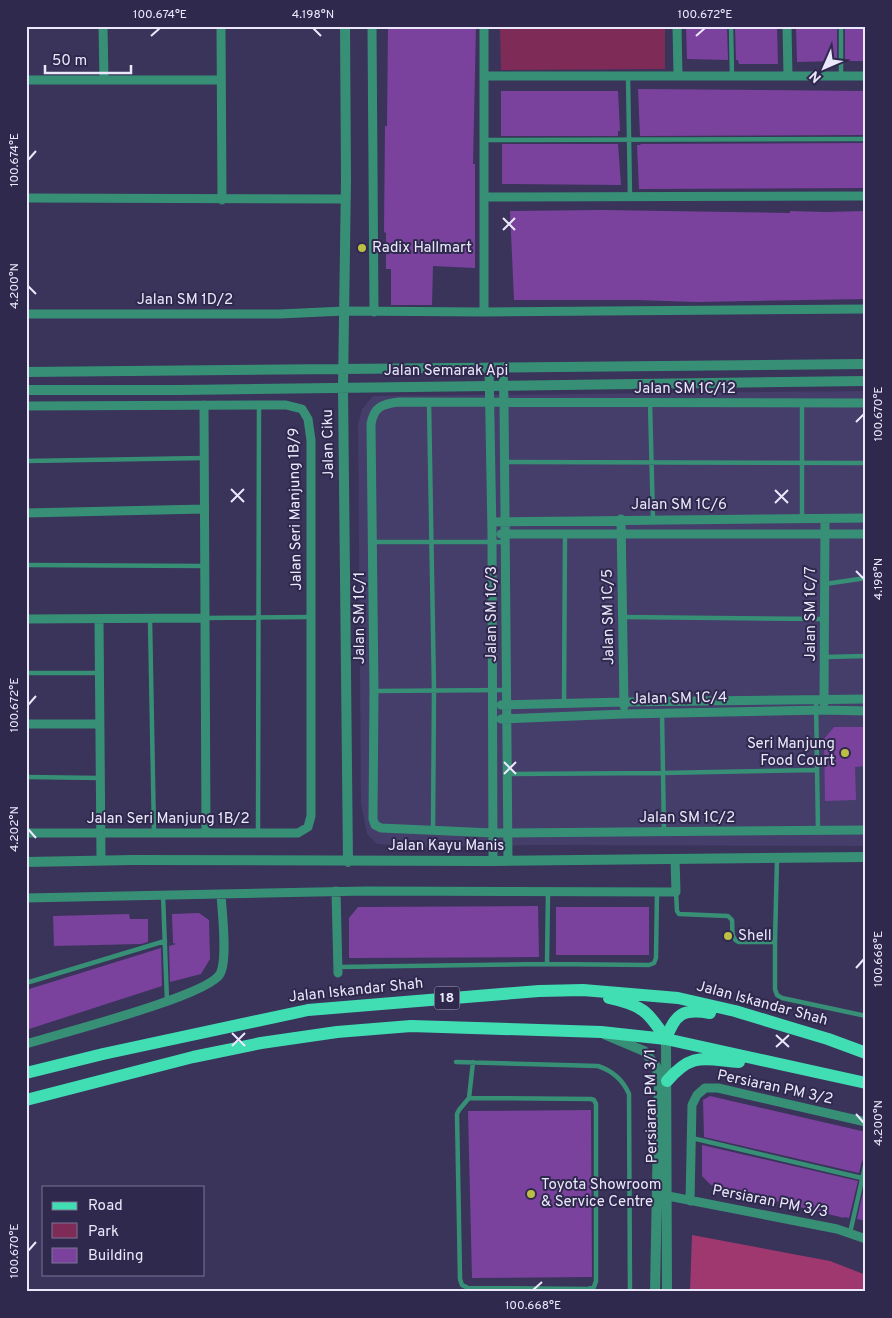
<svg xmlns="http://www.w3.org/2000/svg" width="892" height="1318" viewBox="0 0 892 1318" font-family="Overpass,sans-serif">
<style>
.built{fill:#453d6a}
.green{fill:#7e2c57}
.forest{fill:#a03870}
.building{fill:#7a429d}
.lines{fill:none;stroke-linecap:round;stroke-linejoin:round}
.service{stroke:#379076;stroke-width:4.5}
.minor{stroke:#379076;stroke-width:9}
.tertiary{stroke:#379076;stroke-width:10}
.primary{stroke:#41deb4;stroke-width:12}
.ticks{fill:none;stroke:#ebe8fc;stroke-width:2}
.poi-dot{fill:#bcbf43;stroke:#30294e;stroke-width:2}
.labels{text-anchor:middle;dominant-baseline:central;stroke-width:4;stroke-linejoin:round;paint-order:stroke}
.shield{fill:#30294e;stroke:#b3afc8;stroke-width:1}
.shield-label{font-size:14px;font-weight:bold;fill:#ebe8fc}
.poi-label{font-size:15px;fill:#ebe8fc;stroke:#30294e;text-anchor:start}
.street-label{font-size:15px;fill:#ebe8fc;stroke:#30294e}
.neatline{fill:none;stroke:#ebe8fc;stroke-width:2}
.ticks-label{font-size:12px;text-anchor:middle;fill:#ebe8fc}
</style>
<rect width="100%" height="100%" fill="#3a335a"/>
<!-- built -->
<path class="built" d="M866,391V846L533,845L427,847L377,844L367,834L361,803L358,424L362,409L373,396Z"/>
<!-- green -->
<path class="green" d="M500,26H665V69L501,70Z"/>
<!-- forest -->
<path class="forest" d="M692,1235L830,1261L866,1275V1292H690Z"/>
<!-- building -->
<path class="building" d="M388,26H476L473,164H475V268L433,266L432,305H391V269H386V233L384,232L385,126H387Z
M686,26H727L728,60L687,59Z
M735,26H777L778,64H739L738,60H736Z
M796,26H837V61L797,62Z
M845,26H866V61H845Z
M638,89L866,91V135L640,136Z
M501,91H618L620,131H618V136H501Z
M866,143V188L639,189L637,145H641L640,144Z
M502,144H618L621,185L502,184Z
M602,210L790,213V211L825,212L866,211V299L696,302L637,300H514L510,211Z
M834,727H866V766L855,767L856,800L825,801L824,739Z
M538,906L539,957L349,958V918L358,907Z
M556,907H649V955H556Z
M199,913L209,920L210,959L201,974L170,982L169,946L176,944L173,943L172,914Z
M129,914L130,919H148V942L141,944L54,946L53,916Z
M161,948L162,986L26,1030V990Z
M710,1096L866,1132L863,1153H866V1158L862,1161L859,1173L704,1137L703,1100Z
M591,1110L592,1277L472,1278L468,1111Z
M702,1145L858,1181L849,1218L844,1217V1218L711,1185L702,1176Z
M865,1183H866V1221L857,1219Z"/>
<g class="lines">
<!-- service -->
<path class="service" d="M731,26L732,76
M841,26V76
M628,76L630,197
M485,140L866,139
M429,402L434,690L433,831
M650,403L653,519
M802,403V519
M26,461L204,458
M505,462L866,463
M373,542H506
M26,565L204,566
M825,584L866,578
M622,617L825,619
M205,618L311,617
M150,619L154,833
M825,657L866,656
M26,673H99
M374,691L506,690
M816,700L818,831
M564,704L565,534
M662,713L664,831
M507,774L663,773L817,770
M26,777L100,778
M258,833L259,405
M676,892L677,911L679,914L728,916L732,920C733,928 730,939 739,942H775L777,858
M163,895L167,1001
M775,942V989L777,995L782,998L866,1016
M547,964L548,891
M338,967L547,964L649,965L654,963L656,958L657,892
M26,983L165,941
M456,1062L598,1066C613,1071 623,1080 629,1094L630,1292
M469,1098L591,1099L594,1100L596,1104V1281L594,1287L588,1289L468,1288L462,1285L460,1279L457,1114L459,1110L469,1098L473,1062
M692,1138L866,1179
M850,1233L866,1162"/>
<!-- minor -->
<path class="minor" d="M103,26L104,80
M221,26L222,200
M372,26L374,312
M484,26V312
M677,26L678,76
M787,26L788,76
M484,76H866
M26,80H221
M484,197L866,196
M26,198L345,199
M26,314H280L344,311L484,312L866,309
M489,367L492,534L493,861
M503,367L504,402L508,860
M866,403L399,402C383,404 374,406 371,424L374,691L373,819L375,825L381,828L493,833L866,830
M204,405L206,833
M26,406L286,405L302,409L308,419L311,440V816L308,827L298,833H26
M26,513L204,509
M621,519L624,706
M492,522L866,518
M501,534H866
M26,619L205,618
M99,619L101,860
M824,703L825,519
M501,705L624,702L866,699
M501,719L624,714L824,710L866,711
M26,724H100
M336,891L338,973
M26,898L366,891L676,892L675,859
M26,1044C58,1034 208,996 220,974C228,960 222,912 221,894
M668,1196L837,1229L866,1239
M690,1201L692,1105L697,1095L705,1088H718L866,1122"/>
<!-- tertiary -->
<path class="tertiary" d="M345,26L346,179L343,387L348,862
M26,372L866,364
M26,390H180L866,381
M26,862L133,860L493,861L866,857
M606,1035L644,1051L656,1066L659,1079L655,1292
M666,1039L667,1292"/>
<!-- primary -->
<path class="primary" d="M609,998C642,1005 648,1011 666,1039
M666,1039C675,1014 683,1008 710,1013
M26,1073L103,1054L308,1010L539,991L583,990L678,998L735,1011L828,1039L866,1053
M667,1081C692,1052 703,1059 739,1062
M26,1100L193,1057L261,1043L337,1032L411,1026L601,1032L666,1039L866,1083"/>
</g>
<!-- ticks -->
<path class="ticks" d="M313,28L321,36M151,36L160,28M696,36L705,28M28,160L36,151M503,218L515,230M503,230L515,218M28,286L36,294M856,422L864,414M231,489L244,502M775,490L788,503M231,502L244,489M775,503L788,490M856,571L864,579M28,705L36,696M504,762L516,774M504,774L516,762M28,829L36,838M856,968L864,959M232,1033L245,1046M776,1035L789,1047M232,1046L245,1033M776,1047L789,1035M856,1114L864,1123M28,1251L36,1242M533,1290L542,1282"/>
<!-- markers -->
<g class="poi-dot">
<circle cx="362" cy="248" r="5"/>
<circle cx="845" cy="753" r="5"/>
<circle cx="728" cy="936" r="5"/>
<circle cx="531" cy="1194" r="5"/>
</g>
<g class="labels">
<!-- shield labels -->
<rect class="shield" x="434.5" y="986.5" width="25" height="23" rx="4"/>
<g class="shield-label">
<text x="447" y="998">18</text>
</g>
<!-- poi labels -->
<g class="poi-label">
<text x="372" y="248">Radix Hallmart</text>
<text x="835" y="744" text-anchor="end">Seri Manjung<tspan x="835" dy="17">Food Court</tspan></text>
<text x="738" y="936">Shell</text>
<text x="541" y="1185">Toyota Showroom<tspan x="541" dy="17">&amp; Service Centre</tspan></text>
</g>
<!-- street labels -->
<g class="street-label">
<text x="185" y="300">Jalan SM 1D/2</text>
<text x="446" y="371">Jalan Semarak Api</text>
<text x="685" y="389">Jalan SM 1C/12</text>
<text transform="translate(329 444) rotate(-91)">Jalan Ciku</text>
<text x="679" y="505">Jalan SM 1C/6</text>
<text transform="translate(296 509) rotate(-91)">Jalan Seri Manjung 1B/9</text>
<text transform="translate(492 614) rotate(-90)">Jalan SM 1C/3</text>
<text transform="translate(811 614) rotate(-90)">Jalan SM 1C/7</text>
<text transform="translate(609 617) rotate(-91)">Jalan SM 1C/5</text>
<text transform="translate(360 618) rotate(-90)">Jalan SM 1C/1</text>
<text transform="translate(679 699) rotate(-1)">Jalan SM 1C/4</text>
<text x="687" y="818">Jalan SM 1C/2</text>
<text x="168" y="819">Jalan Seri Manjung 1B/2</text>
<text x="446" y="846">Jalan Kayu Manis</text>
<text transform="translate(356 991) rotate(-6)">Jalan Iskandar Shah</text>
<text transform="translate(762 1004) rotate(15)">Jalan Iskandar Shah</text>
<text transform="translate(775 1088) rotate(12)">Persiaran PM 3/2</text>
<text transform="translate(652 1106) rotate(-91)">Persiaran PM 3/1</text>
<text transform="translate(770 1202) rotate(11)">Persiaran PM 3/3</text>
</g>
</g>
<!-- border -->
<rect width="892" height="1318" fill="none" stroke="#30294e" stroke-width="55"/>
<!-- legend -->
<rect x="42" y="1186" width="162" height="90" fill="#30294e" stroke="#7b7594"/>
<rect x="52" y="1202" width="25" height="8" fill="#41deb4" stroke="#7b7594"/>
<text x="88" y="1210" font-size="15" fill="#ebe8fc">Road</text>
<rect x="52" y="1223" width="25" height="15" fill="#7e2c57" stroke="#7b7594"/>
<text x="88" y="1236" font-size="15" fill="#ebe8fc">Park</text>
<rect x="52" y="1248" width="25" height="15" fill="#7a429d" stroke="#7b7594"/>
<text x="88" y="1260" font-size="15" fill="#ebe8fc">Building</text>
<!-- north arrow -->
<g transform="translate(824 68) rotate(225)" stroke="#30294e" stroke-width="4" paint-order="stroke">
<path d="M0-4L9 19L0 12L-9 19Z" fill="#ebe8fc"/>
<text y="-8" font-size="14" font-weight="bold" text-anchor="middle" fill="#ebe8fc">N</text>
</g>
<!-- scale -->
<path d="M45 65v8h86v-8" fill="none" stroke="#ebe8fc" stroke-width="2.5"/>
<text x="52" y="65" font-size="15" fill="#ebe8fc" stroke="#30294e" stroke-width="4" paint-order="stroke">50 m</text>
<rect x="28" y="28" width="836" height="1262" class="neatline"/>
<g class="ticks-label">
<text x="160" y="18">100.674°E</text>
<text x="313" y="18">4.198°N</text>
<text x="705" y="18">100.672°E</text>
<text transform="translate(14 160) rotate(-90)" y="4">100.674°E</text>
<text transform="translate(14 286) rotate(-90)" y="4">4.200°N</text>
<text transform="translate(878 414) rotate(-90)" y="4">100.670°E</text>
<text transform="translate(878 579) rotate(-90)" y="4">4.198°N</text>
<text transform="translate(14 705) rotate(-90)" y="4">100.672°E</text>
<text transform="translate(14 829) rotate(-90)" y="4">4.202°N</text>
<text transform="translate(878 959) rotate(-90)" y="4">100.668°E</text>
<text transform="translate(878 1123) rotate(-90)" y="4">4.200°N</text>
<text transform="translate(14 1251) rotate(-90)" y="4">100.670°E</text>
<text x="533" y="1309">100.668°E</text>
</g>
</svg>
